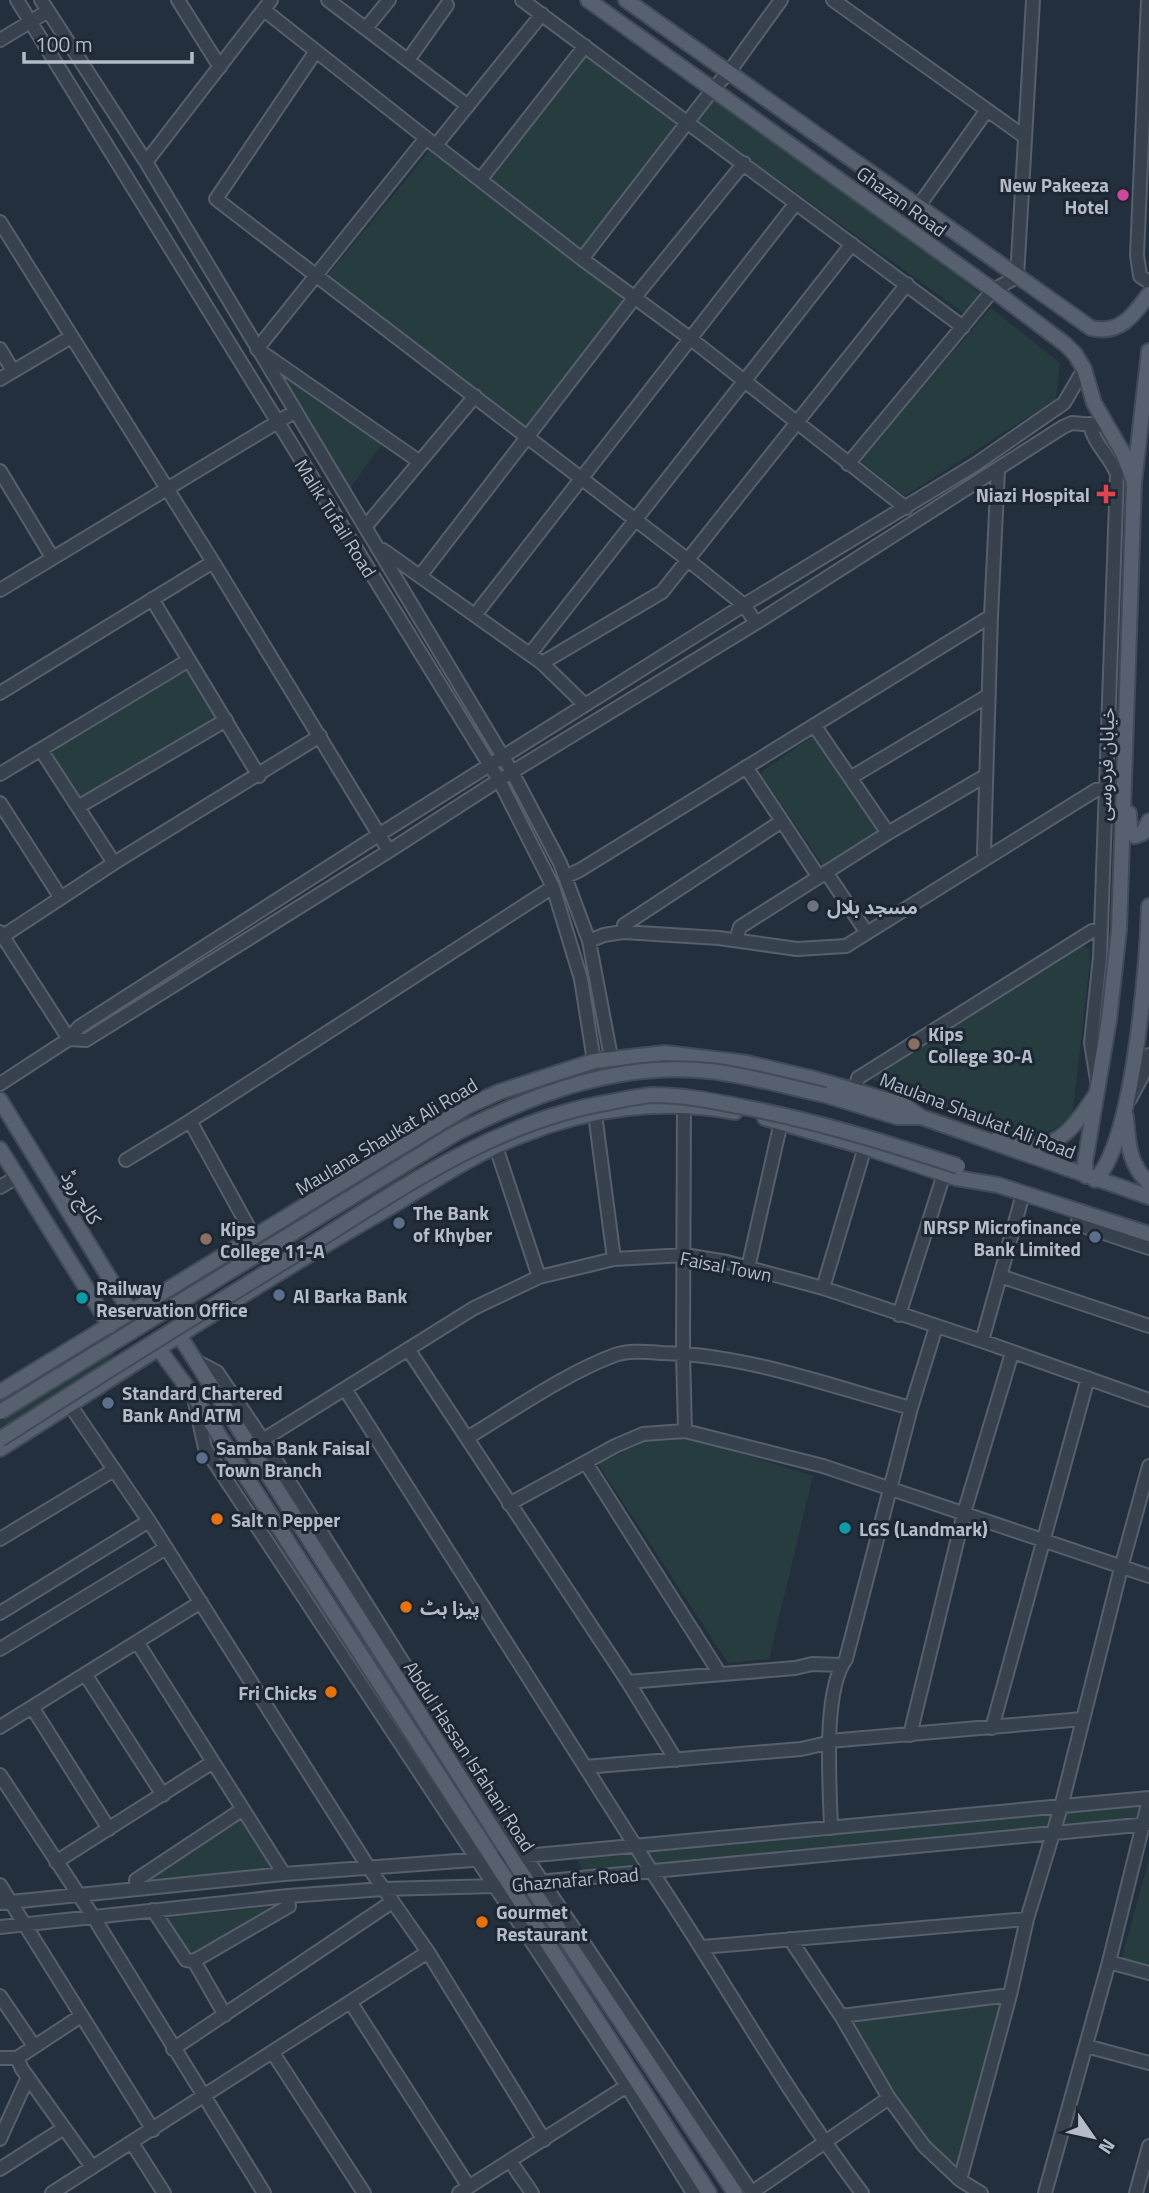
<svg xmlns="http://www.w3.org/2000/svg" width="1149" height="2193" viewBox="0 0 1149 2193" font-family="'Titillium Web','Noto Sans Arabic',sans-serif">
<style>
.green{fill:#263c3f}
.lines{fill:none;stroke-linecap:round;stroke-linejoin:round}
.minor-casing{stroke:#565f6c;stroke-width:16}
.major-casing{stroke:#414a57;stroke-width:18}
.minor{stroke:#38414e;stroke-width:12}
.major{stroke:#56606e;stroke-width:14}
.major-bridge-casing{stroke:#414a57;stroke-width:18;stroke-linecap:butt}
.major-bridge{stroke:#56606e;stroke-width:14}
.hotel-dot{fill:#d1479c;stroke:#1d2633;stroke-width:2.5}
.health-dot{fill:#e0444e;stroke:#1d2633;stroke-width:2.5}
.worship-dot{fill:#6b7280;stroke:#1d2633;stroke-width:2.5}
.education-dot{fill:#8d6e63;stroke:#1d2633;stroke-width:2.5}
.service-dot{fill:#5c6f8a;stroke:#1d2633;stroke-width:2.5}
.culture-dot{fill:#0f9aa8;stroke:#1d2633;stroke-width:2.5}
.food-dot{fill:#e8710a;stroke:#1d2633;stroke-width:2.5}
.labels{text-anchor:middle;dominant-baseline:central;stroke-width:6;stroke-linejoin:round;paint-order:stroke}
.poi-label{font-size:19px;font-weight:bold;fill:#b4bcc9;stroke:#1d2633;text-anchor:start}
.street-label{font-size:19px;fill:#b4bcc9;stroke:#1d2633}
</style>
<rect width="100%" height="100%" fill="#242f3e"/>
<!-- green -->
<path class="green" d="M588,53L680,122L581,248L487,180Z
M713,97L826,170L981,294L965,314L697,121Z
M431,149L625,301L526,427L328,275Z
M991,308L1060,363L1056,399L905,496L859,460Z
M273,366L382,444L350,488Z
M185,667L218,718L80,801L51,750Z
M813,736L878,831L825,868L760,773Z
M1081,945L1089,949L1090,961L1073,1110C1067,1122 1052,1133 1038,1134C995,1138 913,1097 872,1079Z
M115,1348L113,1355L107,1361L0,1428V1410Z
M672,1438L695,1439L813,1476L769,1659L728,1663L598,1464L648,1440Z
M1149,1799V1822L588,1878L572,1852Z
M240,1814L273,1870L155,1883L144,1879Z
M1149,1859V1965L1122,1958Z
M287,1905L189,1958L161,1918Z
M1010,1995L960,2180L924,2146L841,2016Z"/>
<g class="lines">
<defs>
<path id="minor" d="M17,0L499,780L553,887L581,979L594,1061
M41,0L146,162L512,772L560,863L589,941L611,1057
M178,0L220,67
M328,0L468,106
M522,0L963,327
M833,0L1025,137
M1148,0L1137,255L1140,276L1149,282
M264,10L426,138L582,259L691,339L906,508
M366,28L389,0
M0,40L48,11
M316,51L216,199L688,560L744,605L756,623
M408,60L447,5
M436,145L542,14
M146,162L271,0
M480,180L585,46
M918,207L987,110
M0,222L213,562L389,851
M582,259L713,89L729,72L781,0
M0,349L13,371
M1084,369L1064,403L976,464L744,605L380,834L79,1027L69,1039L86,1040L389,851L499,780L756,623L1063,427L1072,423L1106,426
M0,379L71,337
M1090,424C1093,443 1110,456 1117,474L1100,957L1091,1043L1097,1080
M420,462L257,349L426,138
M848,464L993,290L1017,277L1033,0
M0,471L52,557
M366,526L475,396
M383,550L542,663L585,705
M420,576L635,297L744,163
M0,590L294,412
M152,599L259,776
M475,615L796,203
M530,654L852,244
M542,663L662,592L907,284
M0,693L213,562
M814,725L888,833
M41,750L114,863
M746,767L782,821
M0,774L189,660
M850,778L989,695
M0,803L61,898
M78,807L226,720
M987,858L984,853L991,616
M826,872L867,933
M565,877L580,870L991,616L998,470
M0,932L69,1039L0,1084
M623,932L624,925L782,821L818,876
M3,936L114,863L320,736
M736,940L740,927L888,833L985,776
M589,941L604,935L623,932L719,938L797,949L846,946L1096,790L1105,789
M855,1089L858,1078L1092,931L1100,932
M1130,1099L1147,1067L1149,1055
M684,1105L683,1353L685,1431
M595,1114L614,1259
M496,1147L539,1277
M126,1160L190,1121
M0,1187L17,1177
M1082,1211L1077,1224L1149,1248
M254,1237L190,1121L553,887
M748,1268L781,1122
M1000,1276L1149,1326
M823,1288L865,1147
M899,1315L944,1174
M982,1341L1023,1194
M408,1349L628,1682L676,1760
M194,1360L217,1372L263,1440L525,1856L752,2193
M345,1389L652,1872C723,1978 785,2091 862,2193
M195,1402L205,1448L627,2086L693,2193
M70,1405L149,1521L369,1868L428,1952L544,2140
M467,1438C512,1411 566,1373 615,1355C630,1350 648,1352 663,1353C748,1355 830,1386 911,1408
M258,1443L474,1308L539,1277L614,1259L685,1255L727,1262L823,1288L982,1341L1149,1400
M586,1463L720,1674
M509,1504L615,1446L643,1434L685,1431L823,1466L1149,1576
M0,1539L114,1470
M0,1613L149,1521
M137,1642L284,1874
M0,1649L166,1548
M85,1674L163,1795
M628,1682L795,1668L812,1664L842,1665
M32,1707L109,1829
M0,1727L201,1602
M992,1728L1088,1378
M910,1735L964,1513L1012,1353
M585,1767L801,1749L823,1744L829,1741L1083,1719
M0,1775L94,1918L264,2193
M831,1828C830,1787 822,1691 846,1659L911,1408L936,1327
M56,1862L213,1762
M0,1885L153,2130
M136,1889V1880L243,1809
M0,1903L284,1874L525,1856L1149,1798
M153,1910L186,1960L194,1961L289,1906L288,1896
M0,1927L288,1896L383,1889L496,1886L1149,1824
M790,1939L841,2016L889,2098L924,2146L960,2180L1010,1995L1027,1919L1061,1807L1121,1568L1149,1466
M702,1947L1027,1919
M194,1961L225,2015
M1109,1962L1149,1973
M0,1996L34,2046
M351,2003L469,2187
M841,2016L1010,1995
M1086,2046L1149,2063
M173,2049L392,1902
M273,2053L364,2193
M0,2058H17L81,2016
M17,2058L22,2069L92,2167
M0,2139L28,2077
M132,2143L164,2193
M510,2161L532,2193
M0,2169L64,2128
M960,2180L981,2193
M52,2193L428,1952
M459,2193L633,2082
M751,2193L889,2098
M1045,2193L1109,1962L1149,1800
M1136,2193L1149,2146"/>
<path id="major" d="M588,0L993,290L1065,344L1075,354L1084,369L1094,403L1123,453L1133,479
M626,0L1091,328C1120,335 1134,315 1149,294
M1129,813L1130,830L1135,836L1143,833L1149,821
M825,1095L897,1117H921
M0,1100L131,1313
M1126,1117C1128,1143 1129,1165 1149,1183
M765,1118L865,1147L956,1178L998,1185L1149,1234
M996,1140C1008,1141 1019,1143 1030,1145C1061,1149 1080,1118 1095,1096
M0,1149L110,1326
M1086,1176L1085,1162L1109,1020L1119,930L1134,483L1149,351
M1095,1180C1134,1142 1147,963 1149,906
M179,1335L511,1857L735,2193
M158,1348L195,1398L709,2193
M0,1392L468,1106L499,1092L594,1061L665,1053L747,1063L811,1078L904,1105L921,1117L1149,1197
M0,1449C129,1368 256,1284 387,1209C431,1183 475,1153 522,1135C590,1108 664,1098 735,1112"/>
</defs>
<!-- minor casing -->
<use href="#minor" class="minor-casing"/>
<!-- major casing -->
<use href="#major" class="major-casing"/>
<!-- minor -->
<use href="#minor" class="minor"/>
<!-- major -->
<use href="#major" class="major"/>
<defs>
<path id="major-bridge" d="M0,1412L456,1133C534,1094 620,1061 709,1071C748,1075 787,1087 825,1095
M0,1439C97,1377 195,1316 293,1256C393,1194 493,1121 611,1102C625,1099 639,1096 653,1095C684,1095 713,1101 743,1107C817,1121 887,1143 958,1166"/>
</defs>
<!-- major-bridge casing -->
<use href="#major-bridge" class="major-bridge-casing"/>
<!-- major-bridge -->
<use href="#major-bridge" class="major-bridge"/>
</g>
<!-- markers -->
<circle class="hotel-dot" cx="1123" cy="195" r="7"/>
<path class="health-dot" d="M1102.5 483.5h7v7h7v7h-7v7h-7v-7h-7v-7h7z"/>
<circle class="worship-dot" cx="813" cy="906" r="7"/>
<g class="education-dot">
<circle cx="914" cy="1044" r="7"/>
<circle cx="206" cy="1239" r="7"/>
</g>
<g class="service-dot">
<circle cx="399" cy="1223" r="7"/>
<circle cx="1095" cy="1237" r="7"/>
<circle cx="279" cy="1295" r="7"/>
<circle cx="108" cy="1403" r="7"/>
<circle cx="202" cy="1458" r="7"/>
</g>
<g class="culture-dot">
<circle cx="82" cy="1298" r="7"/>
<circle cx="845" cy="1528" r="7"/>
</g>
<g class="food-dot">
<circle cx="217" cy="1519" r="7"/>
<circle cx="406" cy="1607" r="7"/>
<circle cx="331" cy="1692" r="7"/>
<circle cx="482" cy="1922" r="7"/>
</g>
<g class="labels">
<!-- poi labels -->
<g class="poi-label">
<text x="1109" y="184" text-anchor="end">New Pakeeza<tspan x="1109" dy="22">Hotel</tspan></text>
<text x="1090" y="494" text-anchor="end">Niazi Hospital</text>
<text x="827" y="906">مسجد بلال</text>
<text x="928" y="1033">Kips<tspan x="928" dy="22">College 30-A</tspan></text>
<text x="413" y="1212">The Bank<tspan x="413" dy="22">of Khyber</tspan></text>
<text x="1081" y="1226" text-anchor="end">NRSP Microfinance<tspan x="1081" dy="22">Bank Limited</tspan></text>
<text x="220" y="1228">Kips<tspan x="220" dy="22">College 11-A</tspan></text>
<text x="96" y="1287">Railway<tspan x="96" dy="22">Reservation Office</tspan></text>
<text x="293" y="1295">Al Barka Bank</text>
<text x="122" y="1392">Standard Chartered<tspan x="122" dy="22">Bank And ATM</tspan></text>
<text x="216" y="1447">Samba Bank Faisal<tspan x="216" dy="22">Town Branch</tspan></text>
<text x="231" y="1519">Salt n Pepper</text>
<text x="859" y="1528">LGS (Landmark)</text>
<text x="420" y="1607">پیزا ہٹ</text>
<text x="317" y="1692" text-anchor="end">Fri Chicks</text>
<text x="496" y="1911">Gourmet<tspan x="496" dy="22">Restaurant</tspan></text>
</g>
<!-- street labels -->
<g class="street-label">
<text transform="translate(902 201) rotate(36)">Ghazan Road</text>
<text transform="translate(336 518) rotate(58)">Malik Tufail Road</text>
<text transform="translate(1105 764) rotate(-88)">خیابان فردوسی</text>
<text transform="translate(978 1115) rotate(21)">Maulana Shaukat Ali Road</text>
<text transform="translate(386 1136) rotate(-31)">Maulana Shaukat Ali Road</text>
<text transform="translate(82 1197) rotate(59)">کالج روڈ</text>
<text transform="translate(726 1266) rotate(11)">Faisal Town</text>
<text transform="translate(470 1756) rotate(57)">Abdul Hassan Isfahani Road</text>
<text transform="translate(575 1879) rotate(-5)">Ghaznafar Road</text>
</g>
</g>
<!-- north arrow -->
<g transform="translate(1093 2137) rotate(124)" stroke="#1d2633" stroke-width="5" paint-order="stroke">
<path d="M0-5L12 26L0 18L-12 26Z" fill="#b4bcc9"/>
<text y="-10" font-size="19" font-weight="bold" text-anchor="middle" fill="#b4bcc9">N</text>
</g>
<!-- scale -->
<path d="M24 52v10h168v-10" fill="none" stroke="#b4bcc9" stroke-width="3.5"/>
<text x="35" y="52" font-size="21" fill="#b4bcc9" stroke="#1d2633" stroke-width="5" paint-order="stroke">100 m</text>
</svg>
